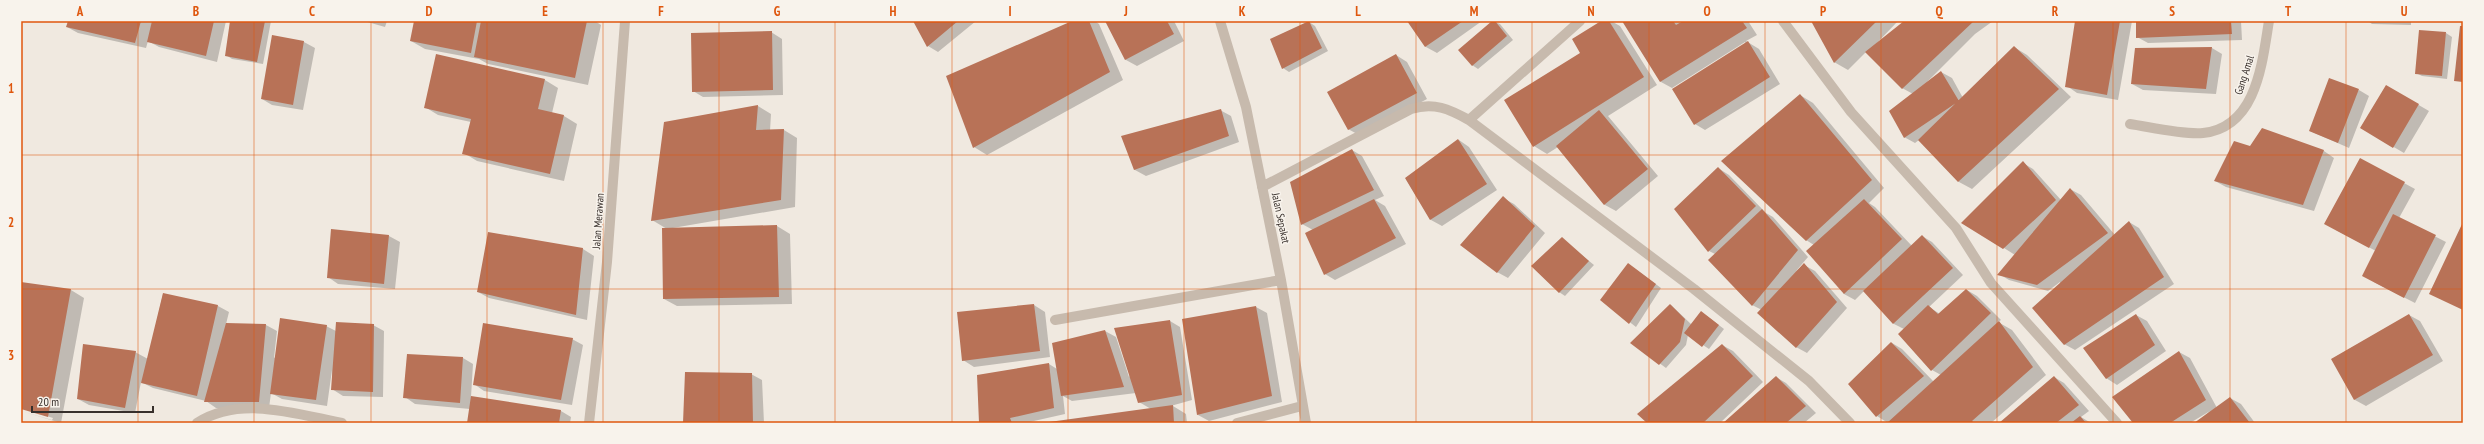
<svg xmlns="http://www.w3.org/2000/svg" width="2484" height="444" viewBox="0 0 2484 444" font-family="'PT Sans Narrow',sans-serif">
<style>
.shadow{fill:#0003}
.building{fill:#b87257}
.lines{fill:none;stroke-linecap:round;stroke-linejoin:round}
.minor{stroke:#c7baad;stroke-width:10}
.grid{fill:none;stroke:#df570e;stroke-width:1;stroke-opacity:0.55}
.labels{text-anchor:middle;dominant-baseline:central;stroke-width:3;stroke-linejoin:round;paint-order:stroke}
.street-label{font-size:11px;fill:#372f2b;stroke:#f8f3ec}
.neatline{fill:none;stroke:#df570e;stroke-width:1.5}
.grid-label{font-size:13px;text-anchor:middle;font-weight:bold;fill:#df570e}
</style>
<rect width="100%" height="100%" fill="#f0e9e0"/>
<!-- shadow -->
<path class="shadow" d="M69,21H226L217,62L159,47L148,41L146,48L78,33L67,27Z
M231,21H271L263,64L232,59L226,55Z
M364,21H387L385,27Z
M415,21H595L601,25L588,85L488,64L479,59L425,49L411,41Z
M914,21H976L938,52L928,46Z
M1075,21H1095L1099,24L1123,80L987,155L974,147Z
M1106,21H1174L1184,41L1137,66L1126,60Z
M1408,21H1482L1437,53L1426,47Z
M1493,21L1500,24L1513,40L1478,69L1472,65Z
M1603,21H1611L1620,26L1657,85L1608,116L1658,176L1616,211L1605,205L1558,147L1547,154L1534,146L1582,54Z
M1624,21H1680L1681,23L1684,21H1748L1757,35L1746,41L1759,49L1780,84L1705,130L1695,124L1746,44L1745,42L1672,88L1661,82Z
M1813,21H1898L1874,46L1906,21H1993L1975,34L1926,83L1941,72L1952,78L1963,98L2014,47L2027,55L2071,97L1972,189L1959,182L1919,140L1915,143L1904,137L1913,94L1902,88L1866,52L1848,70L1834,62Z
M2076,21H2132L2118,100L2077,93L2067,86Z
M2137,21H2241L2242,40L2148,43L2137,37Z
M2368,21H2411V25L2372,24Z
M1309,22L1315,26L1328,51L1289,72L1283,68Z
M771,32L782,39L783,95L703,97L693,91Z
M2446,33L2452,37L2447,79L2422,76L2416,73Z
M273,36L304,42L315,48L303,110L272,105L262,99Z
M2212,48L2222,54L2216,94L2143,90L2132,84Z
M1396,55L1407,62L1427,99L1359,135L1348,129Z
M545,80L558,88L552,113L564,116L577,124L564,181L477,161L464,153L471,122L438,115L425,107Z
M2386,86L2429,111L2404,153L2361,128Z
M2359,90L2369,96L2349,148L2310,131Z
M1800,95L1813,103L1884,188L1869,203L1875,207L1912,246L1922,236L1932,242L1963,275L1929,307L1940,314L1967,290L1977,296L2001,320L1998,322L2012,330L2046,375L1991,423H1888L1877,416L1892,343L1902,349L1934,382L1941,375L1932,370L1904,329L1894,324L1864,291L1855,300L1844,294L1814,245L1806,240Z
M758,106L771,114L770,131L784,130L797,138L795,207L667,229L652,220L665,123Z
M1220,110L1231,116L1239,142L1146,176L1135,170L1122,137Z
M2262,129L2324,151L2334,158L2314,211L2226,187L2215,181L2251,147Z
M1459,140L1469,147L1497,190L1442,226L1431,220L1406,179Z
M1352,150L1362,156L1384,196L1375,200L1385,206L1406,244L1335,280L1325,274L1313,230L1302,224Z
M2360,159L2415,189L2399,218L2446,242L2415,303L2374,282L2376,251L2336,230Z
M2023,163L2033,169L2061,200L2070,189L2081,195L2115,235L2129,222L2139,228L2174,284L2075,350L2064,344L2060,282L2048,291L2009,280L1999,274L2015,255L2004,248Z
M1718,168L1729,175L1766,213L1773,217L1808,257L1796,271L1804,265L1815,271L1847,308L1807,353L1796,347L1762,310L1752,305L1715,254L1709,251Z
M1503,198L1514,204L1545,233L1508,278L1497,272Z
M777,226L790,234L792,304L677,306L664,299Z
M332,230L389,236L400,242L395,289L338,284L328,277Z
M489,233L583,249L594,256L587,320L489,298L478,292Z
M1562,239L1594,265L1565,296L1559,292Z
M1634,268L1661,288L1636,327L1601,300Z
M21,283L71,290L84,298L61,423L21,411L52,420L53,418L21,408Z
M163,294L218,306L229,312L226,324L266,325L277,331L274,358L326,326L336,331L373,325L384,331L383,397L343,396L332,389V370L327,406L282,399L271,393L269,408H216L206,401L153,388L141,382L135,413L89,405L78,399L135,352L148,359Z
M1034,305L1045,312L1050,357L974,367L963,360Z
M1671,305L1692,325L1707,316L1724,329L1709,349L1688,335L1686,345L1666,368L1632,343Z
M1256,307L1267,313L1282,402L1209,421L1198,415Z
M2136,315L2147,321L2166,351L2117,385L2106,378Z
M2409,315L2420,321L2443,361L2366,406L2355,400L2332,359Z
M1170,321L1180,327L1192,400L1167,407L1173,406L1186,414L1187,423H1051L1151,409L1139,402L1136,393L1072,401L1063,396L1065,414L1025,423H980L978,376L1049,364L1057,369L1105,331L1116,337L1129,377Z
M572,339L583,345L572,405L484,391L474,384Z
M1722,345L1733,351L1763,382L1720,423H1648Z
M2179,352L2190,358L2217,408L2230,398L2241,404L2255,423H2196L2210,411L2190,423H2134Z
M463,358L473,364L471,397L561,411L571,417L570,423H468L470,409L415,404L405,397Z
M751,374L762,380L764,423H684Z
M1776,377L1786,383L1816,413L1804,423H1724Z
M2054,377L2064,383L2089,411L2081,417L2091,423H2001Z"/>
<!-- building -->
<path class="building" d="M68,21H141L135,43L66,27Z
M152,21H214L206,56L147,42Z
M230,21H265L257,62L225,56Z
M414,21H477L471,53L410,41Z
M481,21H587L575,78L474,57Z
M913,21H958L927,47Z
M1072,21H1089L1110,72L973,148L946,76Z
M1105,21H1167L1174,34L1125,60Z
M1309,21L1322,48L1282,69L1270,39Z
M1407,21H1463L1425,47Z
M1492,21H1495L1507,36L1472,66L1458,50Z
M1601,21H1609L1644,77L1533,147L1504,100L1580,53L1572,39Z
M1622,21H1673L1676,25L1683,21H1742L1747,28L1660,82Z
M1811,21H1877L1834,63Z
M1904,21H1974L1902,89L1865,52Z
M2075,21H2120L2107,95L2065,87Z
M2136,21H2231L2232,34L2136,38Z
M2460,26H2463V82L2454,81Z
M2419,30L2446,32L2442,76L2415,74Z
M772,31L773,90L692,92L691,33Z
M272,35L304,41L293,105L261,99Z
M1748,41L1770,77L1694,125L1672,89Z
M2014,46L2059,89L1958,182L1918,140Z
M2212,47L2206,89L2131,84L2135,48Z
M436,54L545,79L538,109L564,115L550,174L462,154L471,119L424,108Z
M1396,54L1417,93L1348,130L1327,92Z
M1941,71L1959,101L1904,138L1889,111Z
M2329,78L2359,89L2338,143L2309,131Z
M2386,85L2419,104L2393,148L2360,128Z
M1800,94L1872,180L1806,241L1721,161Z
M758,105L756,130L784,129L781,200L651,221L664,122Z
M1221,109L1229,136L1134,170L1121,136Z
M1599,110L1648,169L1604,205L1556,146Z
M2262,128L2324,150L2303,205L2214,181L2234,141L2250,146Z
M1458,139L1487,184L1430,220L1405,178Z
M1352,149L1374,190L1301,225L1290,182Z
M2360,158L2405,182L2369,248L2324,224Z
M2023,161L2056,200L2003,249L1961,223Z
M1718,167L1756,206L1708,252L1674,209Z
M2070,188L2108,233L2037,285L1997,275Z
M1503,196L1535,226L1497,273L1460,245Z
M1374,199L1396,238L1324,275L1305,233Z
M1864,199L1902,239L1844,294L1806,251Z
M1762,209L1798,250L1752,306L1708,260Z
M2393,214L2436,235L2404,298L2362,276Z
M2129,221L2164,277L2064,345L2032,308Z
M2463,222V310L2429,294Z
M777,225L779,297L663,299L662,228Z
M331,229L389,235L384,284L327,278Z
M488,232L583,248L576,315L477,292Z
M1922,235L1953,268L1893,324L1863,291Z
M1562,237L1589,261L1559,293L1531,266Z
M1628,263L1656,284L1629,324L1600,300Z
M1804,263L1837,302L1796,348L1757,313Z
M21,282L71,289L48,417L21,409Z
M1966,289L1991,313L1931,371L1898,334L1928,305L1938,314Z
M163,293L218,305L197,396L141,383Z
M1034,304L1040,351L962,361L957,312Z
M1670,304L1685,319L1680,342L1659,365L1630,343Z
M1256,306L1272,396L1197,415L1182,319Z
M1701,311L1719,325L1702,347L1684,333Z
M2136,314L2155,345L2106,379L2083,348Z
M2409,314L2433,355L2354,400L2331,359Z
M280,318L327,325L316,400L270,394Z
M1170,320L1182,395L1138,403L1114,328Z
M1999,321L2033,367L1972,421L1974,423H1887Z
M336,322L374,324L373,392L331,390Z
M226,323L266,324L259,402H204Z
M483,323L573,338L561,400L473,385Z
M1105,330L1124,387L1061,396L1052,343Z
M1891,342L1924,376L1876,417L1848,384Z
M83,344L136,351L125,408L77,399Z
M1722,344L1753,376L1703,423H1647L1637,414Z
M2179,351L2206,400L2170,423H2133L2112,397Z
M407,354L463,357L460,403L403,398Z
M1049,363L1054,408L1010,418L1012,423H979L977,375Z
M685,372L752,373L753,423H683Z
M1776,376L1806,406L1786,423H1723Z
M2054,376L2079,405L2056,423H1999Z
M471,396L561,410L559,423H467Z
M2230,397L2250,423H2194Z
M1173,405L1174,423L1049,422Z
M2080,416L2086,423H2071Z"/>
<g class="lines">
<!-- minor -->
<path class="minor" d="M1220,21L1246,107L1281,280L1306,423
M1783,21L1851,112L1956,228L1991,283L2117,423
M1469,120L1580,21
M2130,124C2150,127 2184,135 2203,133C2257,127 2262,63 2269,21
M1262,187L1411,109C1434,102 1449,109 1469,120L1694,289L1809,381L1850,423
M1055,320L1281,280
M197,423C240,395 296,414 342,423
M589,423L607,262L625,21
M1237,423L1302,406"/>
</g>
<!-- grid -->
<path class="grid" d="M138,21V423M254,21V423M371,21V423M487,21V423M603,21V423M719,21V423M835,21V423M952,21V423M1068,21V423M1184,21V423M1300,21V423M1416,21V423M1532,21V423M1649,21V423M1765,21V423M1881,21V423M1997,21V423M2113,21V423M2230,21V423M2346,21V423M21,155H2463M21,289H2463"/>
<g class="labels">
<!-- street labels -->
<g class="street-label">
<text transform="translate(2244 75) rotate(-72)">Gang Amal</text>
<text transform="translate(1281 218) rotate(78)">Jalan Sepakat</text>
<text transform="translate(598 221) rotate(-86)">Jalan Merawan</text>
</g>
</g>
<!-- border -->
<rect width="2484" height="444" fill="none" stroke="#f8f3ec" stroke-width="44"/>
<!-- scale -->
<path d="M32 406v6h121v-6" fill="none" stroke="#372f2b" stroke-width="2"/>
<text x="38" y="406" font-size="12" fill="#372f2b" stroke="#f8f3ec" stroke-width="3" paint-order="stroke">20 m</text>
<rect x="22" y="22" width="2440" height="400" class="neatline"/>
<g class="grid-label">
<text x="80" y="16">A</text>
<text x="196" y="16">B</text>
<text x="312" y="16">C</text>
<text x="429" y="16">D</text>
<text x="545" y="16">E</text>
<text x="661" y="16">F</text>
<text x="777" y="16">G</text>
<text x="893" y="16">H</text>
<text x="1010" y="16">I</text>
<text x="1126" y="16">J</text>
<text x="1242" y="16">K</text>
<text x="1358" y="16">L</text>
<text x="1474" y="16">M</text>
<text x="1591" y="16">N</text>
<text x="1707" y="16">O</text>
<text x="1823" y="16">P</text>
<text x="1939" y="16">Q</text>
<text x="2055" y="16">R</text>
<text x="2172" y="16">S</text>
<text x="2288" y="16">T</text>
<text x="2404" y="16">U</text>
<text x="11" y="93">1</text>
<text x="11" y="227">2</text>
<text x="11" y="360">3</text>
</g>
</svg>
